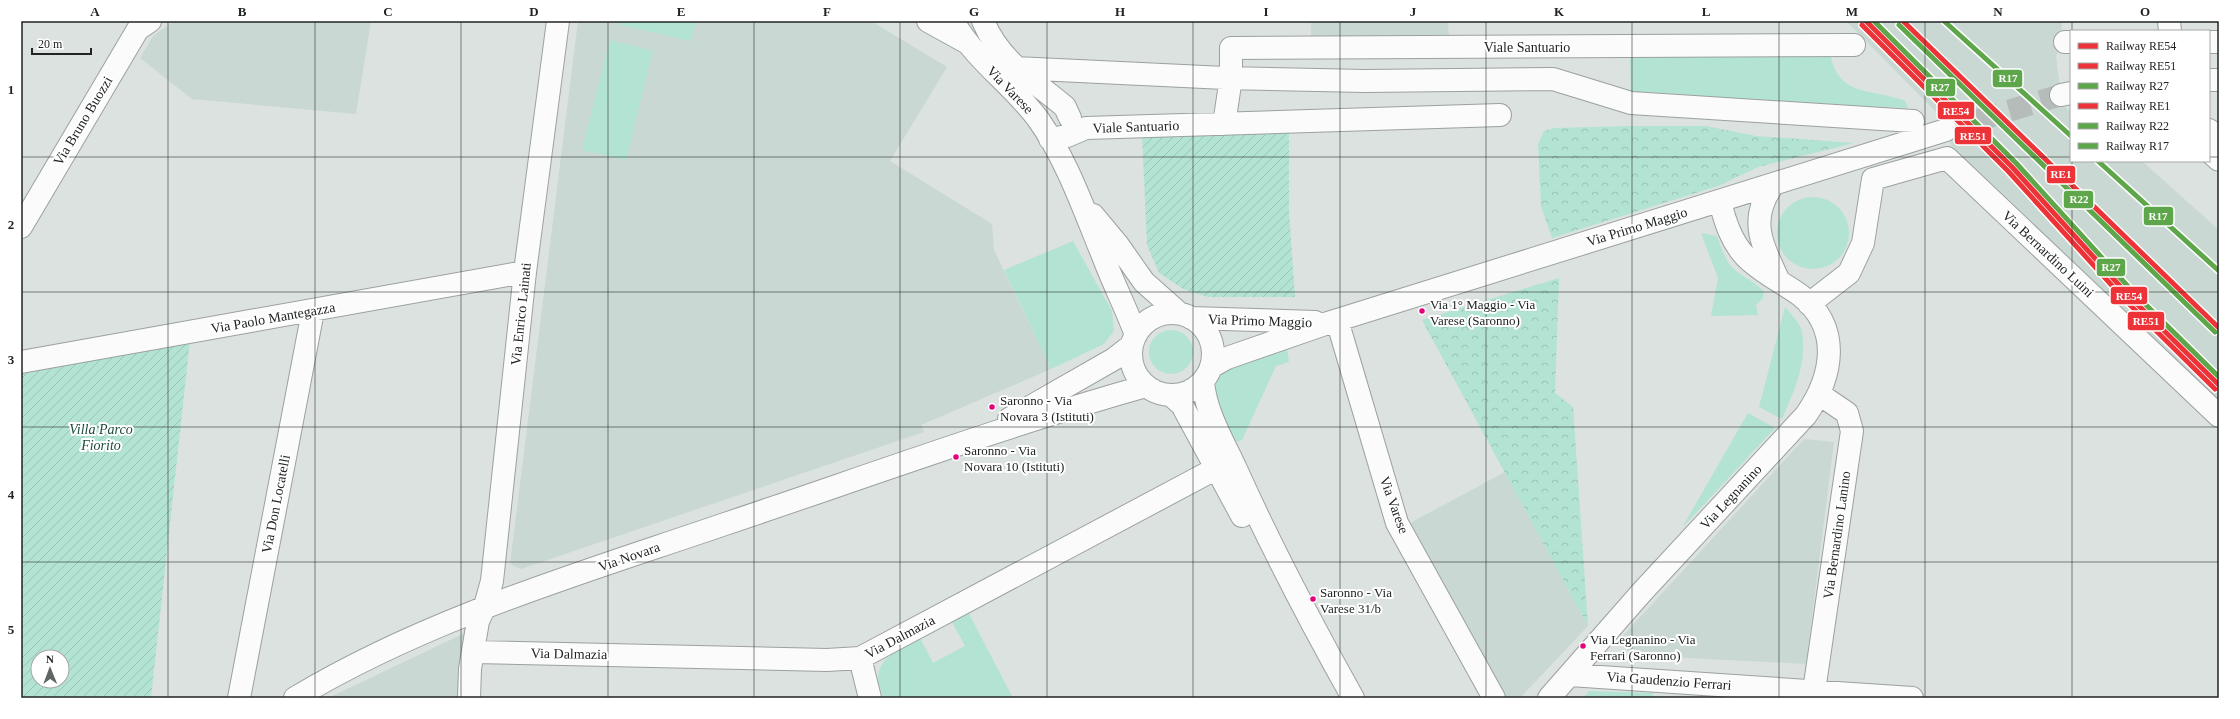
<svg xmlns="http://www.w3.org/2000/svg" width="2240" height="719" viewBox="0 0 2240 719" font-family="'Times New Roman',serif">
<style>
.built{fill:#c9d8d2}
.grass{fill:#b3e3d3}
.park{fill:url(#park-crowns)}
.garden{fill:url(#garden-furrows);fill-rule:evenodd}
.lines{fill:none;stroke-linecap:round;stroke-linejoin:round}
.minor-tunnel{stroke:#b6bcb9;stroke-width:22;stroke-dasharray:22 11;stroke-linecap:butt}
.minor-casing{stroke:#9ca19f;stroke-width:24}
.minor{stroke:#fafbfa;stroke-width:22}
.rail-1-casing{stroke:#fff;stroke-width:8}
.rail-2-casing{stroke:#fff;stroke-width:8}
.rail-3-casing{stroke:#fff;stroke-width:8}
.rail-4-casing{stroke:#fff;stroke-width:8}
.rail-5-casing{stroke:#fff;stroke-width:8}
.rail-6-casing{stroke:#fff;stroke-width:8}
.rail-1{stroke:#ee3338;stroke-width:5}
.rail-2{stroke:#ee3338;stroke-width:5}
.rail-3{stroke:#5ea64a;stroke-width:5}
.rail-4{stroke:#ee3338;stroke-width:5}
.rail-5{stroke:#5ea64a;stroke-width:5}
.rail-6{stroke:#5ea64a;stroke-width:5}
.grid{fill:none;stroke:#202423;stroke-width:1;stroke-opacity:0.55}
.bus-dot{fill:#e5007d;stroke:#fff;stroke-width:1.5}
.labels{text-anchor:middle;dominant-baseline:central;stroke-width:4;stroke-linejoin:round;paint-order:stroke}
.bus-label{font-size:13px;fill:#202423;stroke:#fff;text-anchor:start}
.street-label{font-size:14px;fill:#202423;stroke:#fff}
.park-label{font-size:14px;font-style:italic;fill:#1f4a3e;stroke:#fff}
.line-badge{stroke:#fff;stroke-width:1.5}
.badge-label{font-size:11px;text-anchor:middle;font-weight:bold;fill:#fff}
.neatline{fill:none;stroke:#202423;stroke-width:1.5}
.grid-label{font-size:13px;text-anchor:middle;font-weight:bold;fill:#202423}
</style>
<defs>
<pattern id="park-crowns" width="20" height="18" patternUnits="userSpaceOnUse"><rect width="20" height="18" fill="#b3e3d3"/><path d="M2 6a3 3 0 1 1 6 0M12 15a3 3 0 1 1 6 0" fill="none" stroke="#9ac3b5"/></pattern>
<pattern id="garden-furrows" width="10" height="10" patternUnits="userSpaceOnUse"><rect width="10" height="10" fill="#b3e3d3"/><path d="M-1 1l2-2M0 10L10 0M9 11l2-2" fill="none" stroke="#9ac3b5"/></pattern>
</defs>
<rect width="100%" height="100%" fill="#dbe2df"/>
<!-- built -->
<path class="built" d="M174,21H371L356,114L192,99L140,58L153,36Z
M578,21H871L947,67L890,161L992,224L994,250L1051,369L921,425L924,432L521,569L510,564Z
M1311,21H1448L1449,38H1311Z
M1846,21H2062L2061,46L2056,56L2062,105L2071,112V161H2142L2219,230V410L1953,149L1942,118Z
M1804,439L1834,442L1806,664L1631,655L1620,639Z
M1505,472L1588,626L1520,698H1503L1419,545L1410,523Z
M467,632L461,698H328Z"/>
<!-- grass -->
<path class="grass" d="M621,21H696L691,41L620,25Z
M610,40L653,51L626,160L582,150Z
M1830,52C1837,98 1872,88 1905,101L1908,108L1631,95L1630,55Z
M1777 233a36 36 0 1 1 72 0a36 36 0 1 1-72 0Z
M1701,233L1717,236C1720,245 1724,257 1730,265C1739,276 1754,280 1764,292L1763,298L1756,305L1758,315L1711,316L1718,278Z
M1073,241L1112,311L1114,331L1104,344L1051,369L1004,270Z
M1785,307C1790,313 1799,322 1801,329C1809,360 1794,391 1782,419L1759,407Z
M1149 352a22 22 0 1 1 44 0a22 22 0 1 1-44 0Z
M1287,348L1289,362L1276,366L1242,440L1235,442L1217,403L1215,390L1217,379L1224,368Z
M1748,413L1775,428L1682,528Z
M967,610L1013,698H883C882,692 879,686 878,680C877,657 904,646 919,636L933,663L965,646L951,620Z
M1589,691L1653,693L1652,698H1583Z"/>
<!-- park -->
<path class="park" d="M1631,126H1706L1756,136L1854,143L1758,167L1718,186L1552,238L1541,206L1538,144L1544,131L1554,128Z
M1559,278L1555,393L1573,407L1588,626L1422,320Z"/>
<!-- garden -->
<path class="garden" d="M1289,133V211L1295,297H1208L1183,289L1159,273L1147,245L1142,134Z
M190,340L151,698H21V371ZM38,657H62V681H38Z"/>
<g class="lines">
<!-- minor-tunnel -->
<path class="minor-tunnel" d="M1946,130L2061,95"/>
<defs>
<path id="minor" d="M928,21L966,42
M953,21C975,60 1012,84 1038,119C1067,160 1084,210 1103,256C1113,283 1126,308 1136,335
M983,21C1001,63 1032,79 1065,107L1070,118
M2169,21L2170,31
M2065,42H2071
M2209,42H2219
M1013,70L1015,68L1225,78L1365,81L1553,79L1631,103L1913,121
M2209,80H2219
M2061,95L2071,93
M1224,124L1231,78V48L1854,45
M2209,130L2219,137
M1050,139L1067,136L1086,128L1500,115
M2209,151L2219,160
M1773,185C1748,220 1762,244 1778,279
M1093,215L1118,245L1144,282L1180,314
M21,227L138,29L150,21
M1809,304L1849,273L1863,243L1873,179L1947,158L2219,416
M1131 354a41 41 0 1 1 82 0a41 41 0 1 1-82 0Z
M1191,318L1315,322
M1337,320L1397,523L1494,698
M21,362L525,272
M1211,367L1227,358L1328,323L1946,130
M1203,381C1205,411 1223,441 1236,469C1271,547 1311,623 1353,698
M1171,395L1182,405L1242,516
M1009,419L1114,359L1132,345
M474,652L827,660L860,658L1217,468
M860,658L870,698
M1570,675L1912,698
M1814,691L1852,431L1847,413L1819,394
M239,698L313,311
M295,698C428,618 579,574 725,524C865,477 1004,426 1146,386
M469,698L470,669L478,621L485,606L492,581L525,272L558,21
M1549,698L1642,592L1806,415C1833,376 1842,328 1800,295C1782,282 1760,272 1745,256C1731,241 1725,221 1720,202"/>
</defs>
<!-- minor casing -->
<use href="#minor" class="minor-casing"/>
<!-- minor -->
<use href="#minor" class="minor"/>
<defs>
<path id="rail-1" d="M1866,21L2012,167L2130,297L2219,385"/>
<path id="rail-2" d="M1862,25L2008,171L2126,301L2215,389"/>
<path id="rail-3" d="M1874,21L2016,163L2134,293L2219,377"/>
<path id="rail-4" d="M1903,21L2219,328"/>
<path id="rail-5" d="M1899,25L2215,332"/>
<path id="rail-6" d="M1944,21L2071,136
M2098,161L2219,271"/>
</defs>
<!-- rail-1 casing -->
<use href="#rail-1" class="rail-1-casing"/>
<!-- rail-2 casing -->
<use href="#rail-2" class="rail-2-casing"/>
<!-- rail-3 casing -->
<use href="#rail-3" class="rail-3-casing"/>
<!-- rail-4 casing -->
<use href="#rail-4" class="rail-4-casing"/>
<!-- rail-5 casing -->
<use href="#rail-5" class="rail-5-casing"/>
<!-- rail-6 casing -->
<use href="#rail-6" class="rail-6-casing"/>
<!-- rail-1 -->
<use href="#rail-1" class="rail-1"/>
<!-- rail-2 -->
<use href="#rail-2" class="rail-2"/>
<!-- rail-3 -->
<use href="#rail-3" class="rail-3"/>
<!-- rail-4 -->
<use href="#rail-4" class="rail-4"/>
<!-- rail-5 -->
<use href="#rail-5" class="rail-5"/>
<!-- rail-6 -->
<use href="#rail-6" class="rail-6"/>
</g>
<!-- grid -->
<path class="grid" d="M168,21V698M315,21V698M461,21V698M608,21V698M754,21V698M900,21V698M1047,21V698M1193,21V698M1340,21V698M1486,21V698M1632,21V698M1779,21V698M1925,21V698M2072,21V31M21,157H2071M2209,157H2219M2072,161V698M21,292H2219M21,427H2219M21,562H2219"/>
<!-- markers -->
<g class="bus-dot">
<circle cx="1422" cy="311" r="3.5"/>
<circle cx="992" cy="407" r="3.5"/>
<circle cx="956" cy="457" r="3.5"/>
<circle cx="1313" cy="599" r="3.5"/>
<circle cx="1583" cy="646" r="3.5"/>
</g>
<g class="labels">
<!-- bus labels -->
<g class="bus-label">
<text x="1430" y="304">Via 1° Maggio - Via<tspan x="1430" dy="16">Varese (Saronno)</tspan></text>
<text x="1000" y="400">Saronno - Via<tspan x="1000" dy="16">Novara 3 (Istituti)</tspan></text>
<text x="964" y="450">Saronno - Via<tspan x="964" dy="16">Novara 10 (Istituti)</tspan></text>
<text x="1320" y="592">Saronno - Via<tspan x="1320" dy="16">Varese 31/b</tspan></text>
<text x="1590" y="639">Via Legnanino - Via<tspan x="1590" dy="16">Ferrari (Saronno)</tspan></text>
</g>
<!-- street labels -->
<g class="street-label">
<text x="1527" y="47">Viale Santuario</text>
<text transform="translate(1010 90) rotate(46)">Via Varese</text>
<text transform="translate(83 121) rotate(-59)">Via Bruno Buozzi</text>
<text transform="translate(1136 127) rotate(-2)">Viale Santuario</text>
<text transform="translate(1637 227) rotate(-17)">Via Primo Maggio</text>
<text transform="translate(2048 254) rotate(43)">Via Bernardino Luini</text>
<text transform="translate(521 314) rotate(-84)">Via Enrico Lainati</text>
<text transform="translate(273 318) rotate(-10)">Via Paolo Mantegazza</text>
<text transform="translate(1260 321) rotate(2)">Via Primo Maggio</text>
<text transform="translate(1731 497) rotate(-47)">Via Legnanino</text>
<text transform="translate(276 504) rotate(-79)">Via Don Locatelli</text>
<text transform="translate(1394 505) rotate(70)">Via Varese</text>
<text transform="translate(1837 535) rotate(-82)">Via Bernardino Lanino</text>
<text transform="translate(629 557) rotate(-19)">Via Novara</text>
<text transform="translate(900 637) rotate(-28)">Via Dalmazia</text>
<text transform="translate(569 654) rotate(1)">Via Dalmazia</text>
<text transform="translate(1669 681) rotate(4)">Via Gaudenzio Ferrari</text>
</g>
<!-- park labels -->
<g class="park-label">
<text x="101" y="429">Villa Parco<tspan x="101" dy="16">Fiorito</tspan></text>
</g>
</g>
<g class="line-badge">
<rect x="1992" y="69" width="31" height="19" rx="4" fill="#5ea64a"/>
<rect x="1925" y="78" width="31" height="19" rx="4" fill="#5ea64a"/>
<rect x="1937" y="101" width="38" height="19" rx="4" fill="#ee3338"/>
<rect x="1954" y="126" width="38" height="19" rx="4" fill="#ee3338"/>
<rect x="2046" y="165" width="30" height="19" rx="4" fill="#ee3338"/>
<rect x="2063" y="190" width="31" height="19" rx="4" fill="#5ea64a"/>
<rect x="2143" y="206" width="31" height="20" rx="4" fill="#5ea64a"/>
<rect x="2096" y="258" width="30" height="19" rx="4" fill="#5ea64a"/>
<rect x="2110" y="286" width="38" height="19" rx="4" fill="#ee3338"/>
<rect x="2127" y="311" width="38" height="20" rx="4" fill="#ee3338"/>
</g>
<g class="badge-label">
<text x="2008" y="82">R17</text>
<text x="1940" y="91">R27</text>
<text x="1956" y="115">RE54</text>
<text x="1973" y="140">RE51</text>
<text x="2061" y="178">RE1</text>
<text x="2079" y="203">R22</text>
<text x="2158" y="220">R17</text>
<text x="2111" y="271">R27</text>
<text x="2129" y="300">RE54</text>
<text x="2146" y="325">RE51</text>
</g>
<!-- border -->
<rect width="2240" height="719" fill="none" stroke="#ffffff" stroke-width="44"/>
<!-- legend -->
<rect x="2070" y="30" width="140" height="132" fill="#ffffff" stroke="#a6a7a7"/>
<rect x="2078" y="43" width="20" height="6" fill="#ee3338" stroke="#a6a7a7"/>
<text x="2106" y="50" font-size="12" fill="#202423">Railway RE54</text>
<rect x="2078" y="63" width="20" height="6" fill="#ee3338" stroke="#a6a7a7"/>
<text x="2106" y="70" font-size="12" fill="#202423">Railway RE51</text>
<rect x="2078" y="83" width="20" height="6" fill="#5ea64a" stroke="#a6a7a7"/>
<text x="2106" y="90" font-size="12" fill="#202423">Railway R27</text>
<rect x="2078" y="103" width="20" height="6" fill="#ee3338" stroke="#a6a7a7"/>
<text x="2106" y="110" font-size="12" fill="#202423">Railway RE1</text>
<rect x="2078" y="123" width="20" height="6" fill="#5ea64a" stroke="#a6a7a7"/>
<text x="2106" y="130" font-size="12" fill="#202423">Railway R22</text>
<rect x="2078" y="143" width="20" height="6" fill="#5ea64a" stroke="#a6a7a7"/>
<text x="2106" y="150" font-size="12" fill="#202423">Railway R17</text>
<!-- north arrow -->
<g transform="translate(50 669) rotate(359)"><circle r="19" fill="#ffffff" stroke="#a6a7a7"/>
<path d="M0-3L7 15L0 10L-7 15Z" fill="#616665"/>
<text y="-6" font-size="11" font-weight="bold" text-anchor="middle" fill="#202423">N</text>
</g>
<!-- scale -->
<path d="M32 48v6h59v-6" fill="none" stroke="#202423" stroke-width="2"/>
<text x="38" y="48" font-size="12" fill="#202423" stroke="#ffffff" stroke-width="3" paint-order="stroke">20 m</text>
<rect x="22" y="22" width="2196" height="675" class="neatline"/>
<g class="grid-label">
<text x="95" y="16">A</text>
<text x="242" y="16">B</text>
<text x="388" y="16">C</text>
<text x="534" y="16">D</text>
<text x="681" y="16">E</text>
<text x="827" y="16">F</text>
<text x="974" y="16">G</text>
<text x="1120" y="16">H</text>
<text x="1266" y="16">I</text>
<text x="1413" y="16">J</text>
<text x="1559" y="16">K</text>
<text x="1706" y="16">L</text>
<text x="1852" y="16">M</text>
<text x="1998" y="16">N</text>
<text x="2145" y="16">O</text>
<text x="11" y="94">1</text>
<text x="11" y="229">2</text>
<text x="11" y="364">3</text>
<text x="11" y="499">4</text>
<text x="11" y="634">5</text>
</g>
</svg>
